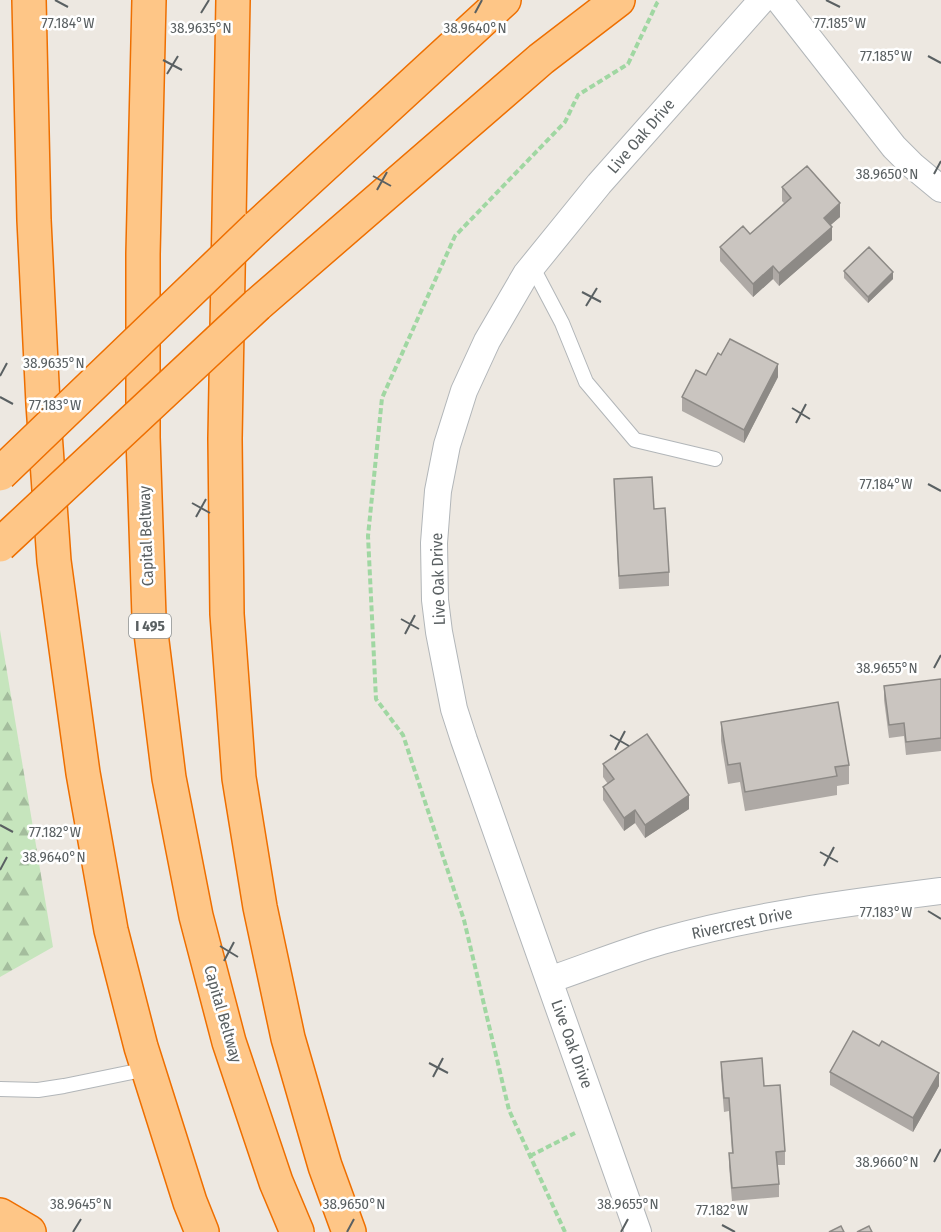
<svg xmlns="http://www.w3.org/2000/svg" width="941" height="1232" viewBox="0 0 941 1232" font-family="'Fira Sans Condensed',sans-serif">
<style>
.forest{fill:url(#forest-firs)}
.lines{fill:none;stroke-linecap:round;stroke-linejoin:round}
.service-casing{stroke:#b2b6b9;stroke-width:16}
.minor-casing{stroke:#b2b6b9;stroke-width:28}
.motorway-casing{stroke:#ee6f00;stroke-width:36}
.path{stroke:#a0d7a2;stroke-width:4;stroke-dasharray:6 3;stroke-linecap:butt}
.service{stroke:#fff;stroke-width:14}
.minor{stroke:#fff;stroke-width:26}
.motorway{stroke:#fec687;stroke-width:33}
.motorway-bridge-casing{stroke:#ee6f00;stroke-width:36;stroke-linecap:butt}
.motorway-bridge{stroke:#fec687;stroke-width:33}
.wall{fill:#aea9a5}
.shaded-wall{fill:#8d8a86}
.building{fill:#cac5c0;stroke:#8d8a86;stroke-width:1.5}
.ticks{fill:none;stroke:#5a6062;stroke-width:2}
.labels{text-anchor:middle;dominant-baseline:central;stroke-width:5;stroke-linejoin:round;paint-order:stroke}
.shield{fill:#fff;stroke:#8c9091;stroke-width:1.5}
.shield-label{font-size:15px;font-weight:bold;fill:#5a6062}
.street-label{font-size:16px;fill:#5a6062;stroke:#fff}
.ticks-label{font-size:15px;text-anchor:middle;fill:#5a6062;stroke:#fff;stroke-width:5;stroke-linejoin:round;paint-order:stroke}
</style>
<defs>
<pattern id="forest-firs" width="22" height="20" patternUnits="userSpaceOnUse" patternTransform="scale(1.5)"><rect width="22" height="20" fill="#c6e5bd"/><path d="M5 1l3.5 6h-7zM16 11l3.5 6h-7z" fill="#a4bd9d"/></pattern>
</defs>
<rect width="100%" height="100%" fill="#ede8e1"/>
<!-- forest -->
<path class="forest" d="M0,630L53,947L0,977Z"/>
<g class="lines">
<defs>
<path id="service" d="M532,266L562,323L586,382L635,440L715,459
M0,1089L38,1090L64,1086L147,1069"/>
<path id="minor" d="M779,0L894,147L912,165L941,189
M549,980C587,967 624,952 662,941C753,915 847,903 941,891
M638,1232L464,740L454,709L439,632L435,600L434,543L438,491L447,445L464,391L487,341L526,274L599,184L762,0"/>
<path id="motorway" d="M29,0L34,220L43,404L54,561L83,773L111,930L141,1047L190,1202L202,1232
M149,0L143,254V437L149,617L169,778L196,916L229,1042L276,1182L297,1232
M233,0L225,439L227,614L239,778L260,907L288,1038L325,1166L349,1232
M257,227L504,0
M257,305L541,59L618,0
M0,1215L29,1232"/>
</defs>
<!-- service casing -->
<use href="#service" class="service-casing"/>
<!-- minor casing -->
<use href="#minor" class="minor-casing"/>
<!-- motorway casing -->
<use href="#motorway" class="motorway-casing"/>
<!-- path -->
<path class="path" d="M530,1156L575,1133
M565,1232L509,1110L464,920L403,735L376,699L368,536L382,398L455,236L565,122L578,95L628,64L657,3L660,0"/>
<!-- service -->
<use href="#service" class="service"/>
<!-- minor -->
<use href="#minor" class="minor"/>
<!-- motorway -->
<use href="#motorway" class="motorway"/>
<defs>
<path id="motorway-bridge" d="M0,474L257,227
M0,545L257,305"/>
</defs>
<!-- motorway-bridge casing -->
<use href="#motorway-bridge" class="motorway-bridge-casing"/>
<!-- motorway-bridge -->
<use href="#motorway-bridge" class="motorway-bridge"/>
</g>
<!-- wall -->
<path class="wall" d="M782,187L840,217L830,225L832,240L779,286L773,279L753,297L720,261V247L750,234L784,203L782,201Z
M844,271L893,279L868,303L844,278Z
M706,375L778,377L744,443L682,411V397Z
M614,479L654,509L669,572V586L619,589Z
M941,679V751L906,755L904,736L889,738L884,700V686Z
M721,722L849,765V784L837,786V795L745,811L740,782L728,784L721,741Z
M603,764L689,809L645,838L635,823L624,831L603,800V787L608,784L603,777Z
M721,1062L764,1086L785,1151V1165H778L779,1184V1197L732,1201L729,1166V1153H732L729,1111L724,1112L721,1075Z
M830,1072L939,1086L913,1132L830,1085Z"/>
<!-- shaded-wall -->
<path class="shaded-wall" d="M840,203V217L824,231V218Z
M832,227V240L779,286V273Z
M773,266V279L753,297V284Z
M893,272V279L868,303V297Z
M778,364V377L744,443V430Z
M689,795V809L645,838V825Z
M635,810V823L624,831V818Z
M939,1073V1086L913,1132V1118Z"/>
<!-- building -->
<path class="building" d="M807,166L840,203L824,218L832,227L779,273L773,266L753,284L720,247L743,226L750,234L791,198L782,187Z
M869,247L893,272L868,297L844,271Z
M730,339L778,364L744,430L682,397L696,370L706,375L718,353L721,355Z
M652,477L654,509L665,508L669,572L619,576L614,479Z
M941,679V738L906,742L904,723L889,725L884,686Z
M838,702L849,765L835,767L837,776L745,792L740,763L728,765L721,722Z
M647,734L689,795L645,825L635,810L624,818L603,787L614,779L603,764Z
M853,1031L879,1046L882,1041L939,1073L913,1118L830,1072Z
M762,1058L764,1086L780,1085L785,1151L776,1152L779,1184L732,1188L729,1153H733L729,1098H724L721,1062Z
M841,1226L844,1232H829Z
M869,1226L872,1232H857Z"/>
<!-- ticks -->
<path class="ticks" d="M55,0L68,7M826,0L840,7M201,13L209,0M475,13L482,0M928,56L941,63M163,60L182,70M167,74L178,56M934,174L941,161M373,176L391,186M377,190L387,172M582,292L601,302M586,306L597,288M0,376L7,363M0,397L13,404M792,408L810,419M796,423L806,404M928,484L941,491M192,503L210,513M196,517L206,499M401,619L419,629M405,634L415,615M934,668L941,655M610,735L629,746M615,750L625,731M0,825L13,832M820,852L838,862M824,866L834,847M0,870L7,857M928,911L941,919M220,946L238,957M224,961L234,942M429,1063L448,1073M433,1077L443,1058M934,1162L941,1149M722,1225L735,1232M73,1232L81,1219M347,1232L354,1219M621,1232L628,1219"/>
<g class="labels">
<!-- shield labels -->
<rect class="shield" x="129" y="614" width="42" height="24" rx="4.5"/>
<g class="shield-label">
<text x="150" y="626">I 495</text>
</g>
<!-- street labels -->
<g class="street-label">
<text transform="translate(641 136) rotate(-49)">Live Oak Drive</text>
<text transform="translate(146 536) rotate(-92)">Capital Beltway</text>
<text transform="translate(438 579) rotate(-92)">Live Oak Drive</text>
<text transform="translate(742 923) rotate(-12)">Rivercrest Drive</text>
<text transform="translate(223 1014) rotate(74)">Capital Beltway</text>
<text transform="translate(572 1044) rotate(70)">Live Oak Drive</text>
</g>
</g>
<g class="ticks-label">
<text x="68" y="28">77.184°W</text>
<text x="840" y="28">77.185°W</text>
<text x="201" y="33">38.9635°N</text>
<text x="475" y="33">38.9640°N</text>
<text x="886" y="61">77.185°W</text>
<text x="887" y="179">38.9650°N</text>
<text x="54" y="368">38.9635°N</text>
<text x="55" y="410">77.183°W</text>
<text x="886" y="489">77.184°W</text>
<text x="887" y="673">38.9655°N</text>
<text x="55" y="837">77.182°W</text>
<text x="54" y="862">38.9640°N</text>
<text x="886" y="917">77.183°W</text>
<text x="887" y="1167">38.9660°N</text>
<text x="81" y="1209">38.9645°N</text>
<text x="354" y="1209">38.9650°N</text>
<text x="628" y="1209">38.9655°N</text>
<text x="722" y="1215">77.182°W</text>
</g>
</svg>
